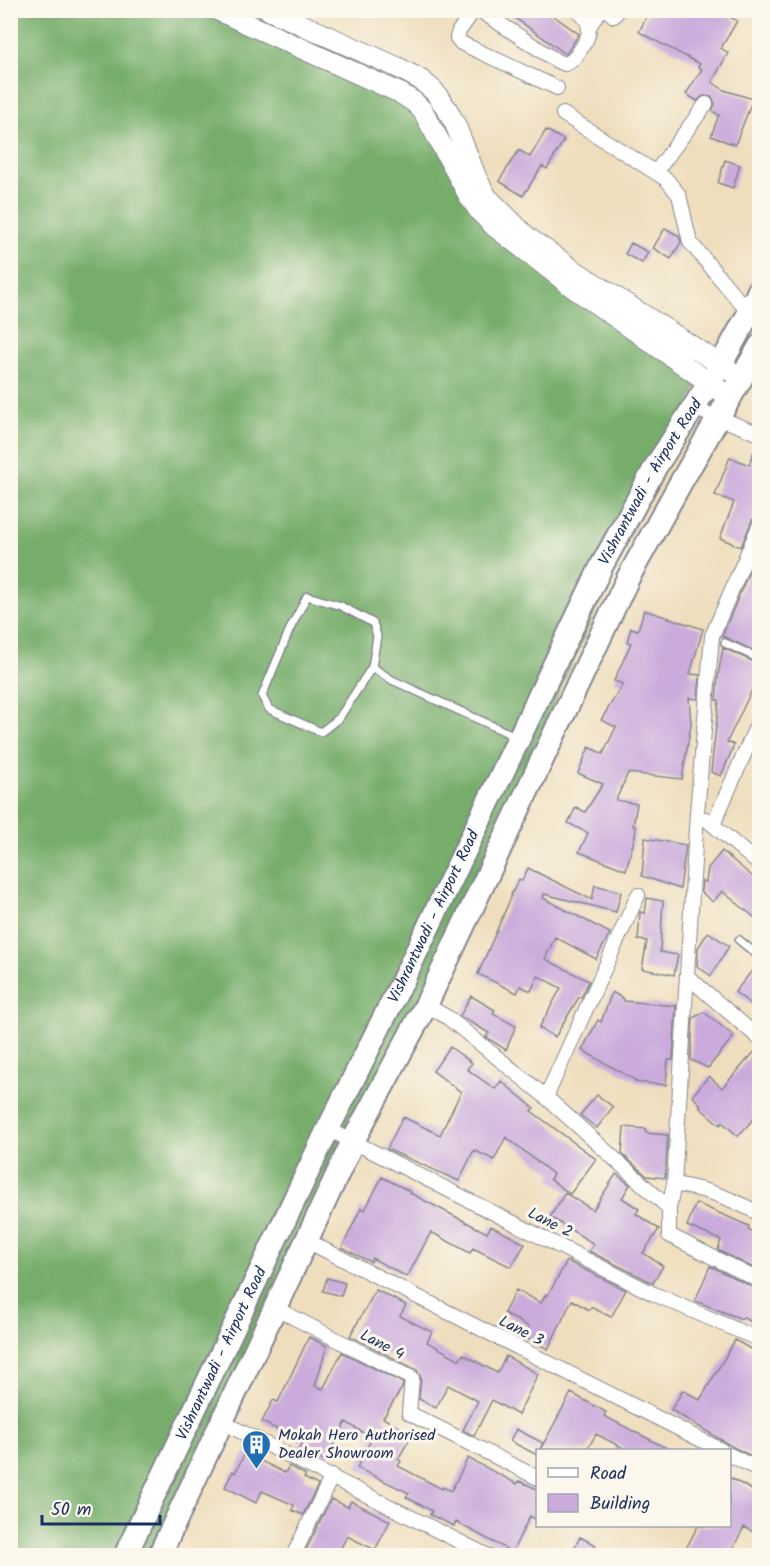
<svg xmlns="http://www.w3.org/2000/svg" width="770" height="1566" viewBox="0 0 770 1566" font-family="Kalam,sans-serif">
<style>
.forest{fill:#76ad6b;stroke:#486e64;stroke-width:1.5}
.building{fill:#caabdc}
.lines{fill:none;stroke-linecap:round;stroke-linejoin:round}
.lane-casing{stroke:#85868e;stroke-width:10}
.street-casing{stroke:#85868e;stroke-width:16}
.secondary-casing{stroke:#85868e;stroke-width:22}
.primary-casing{stroke:#85868e;stroke-width:26}
.lane{stroke:#fff;stroke-width:7}
.street{stroke:#fff;stroke-width:14}
.secondary{stroke:#fff;stroke-width:20}
.primary{stroke:#fff;stroke-width:22}
.labels{text-anchor:middle;dominant-baseline:central;stroke-width:6;stroke-linejoin:round;paint-order:stroke}
.street-label{font-size:16px;fill:#1b2f5e;stroke:#fbf7ec}
.poi-label{font-size:16px;fill:#1b2f5e;stroke:#fbf7ec;text-anchor:start}
</style>
<rect width="100%" height="100%" fill="#fbf7ec"/>
<filter id="ink" filterUnits="userSpaceOnUse"><feTurbulence type="fractalNoise" baseFrequency=".0167" numOctaves="2"/><feDisplacementMap in="SourceGraphic" scale="12" xChannelSelector="R" yChannelSelector="G"/><feConvolveMatrix kernelMatrix="1 2 1 2 8 2 1 2 1" color-interpolation-filters="sRGB"/></filter>
<filter id="wash" filterUnits="userSpaceOnUse"><feTurbulence type="fractalNoise" baseFrequency=".008" numOctaves="4" result="noise"/><feDisplacementMap in="SourceGraphic" scale="24" xChannelSelector="R" yChannelSelector="G"/><feGaussianBlur stdDeviation="1.35" result="paint"/><feColorMatrix in="noise" values="0 0 0 0 0 0 0 0 0 0 0 0 0 0 0 0 0 1.4 0 .05"/><feComposite in="paint" operator="in"/></filter>
<g filter="url(#wash)">
<rect width="100%" height="100%" fill="#efdebd"/>
<!-- forest -->
<path class="forest" d="M11,11H237L421,80L472,189L700,379L169,1555L11,1556Z"/>
<g id="blocks">
<!-- building -->
<path class="building" d="M504,10H545L579,34L566,54Z
M650,10H719L737,21L721,48L728,53L712,82L724,90L753,99L735,145L711,136L719,115L712,111L715,104L712,97L703,96L697,101L686,94L702,69L698,67L700,64L639,32Z
M546,130L564,140L547,169L542,166L523,196L499,181L519,150L530,157Z
M725,160L740,165L733,188L718,183Z
M665,228L679,236L681,242L671,259L653,248Z
M631,243L648,252L642,263L625,254Z
M757,443H759V515L752,520L741,547L720,538L734,502L715,495L730,457L749,465Z
M759,548V653L722,636Z
M644,610L703,629L690,674L700,675L698,699L689,698L691,724L682,779L628,773L616,800L637,804L633,826L636,827L635,836L626,870L579,852L588,833L568,823L576,807L585,812L603,784L578,773L589,747L603,754L616,727L601,720L623,684L614,681L631,643L627,642L631,628L638,630Z
M723,648L759,664V675L727,742L734,745L721,776L711,772L719,700H716L718,676Z
M645,838L686,845L680,889L642,876Z
M722,851L759,882V921L722,891L713,902L701,892L702,881L706,882L708,868Z
M528,868L592,900L595,885L621,892L616,912L544,894L543,898L610,933L596,959L555,937L545,959L589,981L581,998L579,997L555,1037L539,1028L561,988L538,976L531,991L520,986L517,993L478,974L512,895H511L519,879L522,881Z
M647,898L663,901L660,952L678,955L674,975L642,969L647,941L638,940L640,912L645,913Z
M708,932L729,946L711,976L697,966L698,948Z
M759,962V998L753,1006L735,992Z
M612,992L624,999V1001L676,1006L673,1060H668L666,1085L635,1082V1080L582,1050L598,1020L601,1022Z
M471,996L495,1010L493,1014L516,1026L506,1050L486,1037L489,1033L460,1016Z
M704,1012L734,1036L708,1068L691,1060L693,1018Z
M450,1047L472,1063L467,1069L495,1089L501,1081L534,1108L531,1111L596,1159L570,1194L550,1179L553,1174L506,1137L494,1160L474,1150L459,1181L387,1149L403,1117L440,1135L461,1092L433,1071Z
M758,1048H759V1113L738,1136L722,1122L720,1125L699,1107L701,1105L692,1096L709,1076L722,1088Z
M597,1095L613,1107L597,1128L580,1115Z
M624,1127L646,1129V1133L668,1135L665,1178L647,1176L622,1154Z
M616,1174L630,1185L622,1198L639,1209L636,1214L659,1229L643,1253L663,1266L653,1283L589,1251L594,1244L550,1217L565,1193L593,1210Z
M382,1177L411,1192L410,1193L487,1233L491,1226L525,1244L511,1267L473,1248L470,1253L431,1232L407,1277L372,1258L371,1262L342,1248L361,1208L365,1210Z
M696,1203L749,1226L748,1229L759,1235V1271L718,1250L721,1240L687,1226Z
M567,1261L626,1290L611,1317L591,1307L589,1310L572,1300L548,1349L524,1337L529,1327L504,1313L516,1290L541,1303L546,1294L548,1295Z
M710,1266L759,1290V1326L743,1317L742,1319L695,1301Z
M327,1278L345,1283L341,1296L323,1291Z
M376,1290L406,1305L400,1316L432,1332L427,1342L460,1360L463,1354L497,1373L506,1356L538,1374L518,1415L492,1400L474,1436L463,1430L478,1401L448,1385L436,1408L419,1399L421,1378L417,1370L350,1336Z
M309,1337L327,1346L315,1386L323,1389L342,1352L403,1383L402,1388L383,1418L412,1435L398,1459L401,1461L398,1466L442,1489L443,1487L451,1491L468,1458L517,1484L519,1481L537,1489V1520L530,1516L512,1552L456,1522L454,1526L430,1515L432,1511L406,1497L409,1493L357,1468L372,1438L346,1422L325,1461L298,1450L303,1442L262,1422L273,1400L278,1402Z
M735,1340L759,1354V1460L733,1447L671,1410L683,1390L700,1400Z
M571,1393L606,1412L604,1416L670,1450H627L596,1434L587,1450H540Z
M516,1429L543,1443L537,1455L510,1441Z
M245,1453L285,1473L289,1466L306,1475L304,1478L318,1485L303,1515L292,1510L294,1505L262,1491L256,1503L225,1487L233,1471L235,1473Z
M729,1477L759,1494V1535L744,1527L729,1556H682L698,1526H729Z
M331,1499L348,1507L351,1501L390,1521L375,1550L347,1536L337,1556H303Z
M580,1537L596,1545L590,1556H570Z"/>
</g>
</g>
<g filter="url(#ink)">
<use href="#blocks" fill-opacity="0" stroke="#85868e" stroke-width="1.5"/>
<g class="lines">
<defs>
<path id="lane" d="M725,643L760,659
M372,667L339,718L321,732L269,709L262,696L290,629L307,596L341,606L373,623L377,636L372,667L392,680L517,737
M739,940L760,957"/>
<path id="street" d="M429,10H434
M474,10L459,31L457,38L461,43L557,88
M479,10L557,61L565,64C574,61 577,55 582,47C592,33 592,22 577,10
M607,10L614,16L618,10
M589,27L600,10
M563,114L666,179L679,195L690,242L749,313
M656,172L706,104
M693,408L760,434
M760,524L712,636L697,813L674,1184L669,1208V1235L760,1281
M706,819L760,865
M713,825L760,718
M687,976L760,1039
M426,1005L447,1017L546,1097L669,1208
M546,1097L638,895
M328,1129L654,1294L760,1340
M674,1184C709,1190 728,1197 760,1214
M307,1241L721,1450
M275,1308L412,1378L409,1413L538,1478
M222,1422L488,1556
M730,1455L760,1470
M293,1556L332,1476"/>
<path id="secondary" d="M217,10L400,93L414,102L423,111L469,196L480,212L494,226L575,289L731,398
M269,10L399,68L421,80L434,91L447,109L455,124L477,179L487,197L527,237L575,271L732,372"/>
<g id="primary">
<path id="s1" d="M125,1556L328,1129L402,982L602,565L656,466L720,366L749,313L760,288"/>
<path d="M159,1556L353,1141L426,1005L628,578L681,482L760,346"/>
</g>
</defs>
<!-- lane casing -->
<use href="#lane" class="lane-casing"/>
<!-- street casing -->
<use href="#street" class="street-casing"/>
<!-- secondary casing -->
<use href="#secondary" class="secondary-casing"/>
<!-- primary casing -->
<use href="#primary" class="primary-casing"/>
<!-- lane -->
<use href="#lane" class="lane"/>
<!-- street -->
<use href="#street" class="street"/>
<!-- secondary -->
<use href="#secondary" class="secondary"/>
<!-- primary -->
<use href="#primary" class="primary"/>
</g>
</g>
<!-- icons -->
<defs>
<symbol id="building-pin" viewBox="-11 -11 22 30"><path d="M0 17L-7.5 6A9.5 9.5 0 1 1 7.5 6Z" fill="#1f6fb2" stroke="#fbf7ec"/><path d="M-4-6H4V6H1V3H-1V6H-4ZM-2.5-4.3h1.7v1.8h-1.7ZM.8-4.3h1.7v1.8H.8ZM-2.5-1h1.7V.8h-1.7ZM.8-1h1.7V.8H.8Z" fill="#fff"/></symbol>
</defs>
<g fill-rule="evenodd">
<use href="#building-pin" x="240" y="1428" width="33" height="45"/>
</g>
<g class="labels">
<!-- street labels -->
<g class="street-label">
<text stroke="none"><textPath href="#s1" startOffset="1196">Vishrantwadi - Airport Road</textPath></text>
<text stroke="none"><textPath href="#s1" startOffset="710">Vishrantwadi - Airport Road</textPath></text>
<text transform="translate(550 1223) rotate(27)">Lane 2</text>
<text transform="translate(521 1331) rotate(27)">Lane 3</text>
<text transform="translate(382 1345) rotate(27)">Lane 4</text>
<text stroke="none"><textPath href="#s1" startOffset="224">Vishrantwadi - Airport Road</textPath></text>
</g>
<!-- poi labels -->
<g class="poi-label">
<text x="278" y="1435">Mokah Hero Authorised<tspan x="278" dy="18">Dealer Showroom</tspan></text>
</g>
</g>
<!-- margin -->
<rect width="770" height="1566" fill="none" stroke="#fbf7ec" stroke-width="36"/>
<!-- legend -->
<rect x="536" y="1449" width="195" height="78" fill="#fbf7ec" stroke="#a1a7b3" stroke-width="1.5"/>
<rect x="548" y="1468" width="30" height="9" fill="#ffffff" stroke="#a1a7b3" stroke-width="1.5"/>
<text x="590" y="1479" font-size="18" fill="#1b2f5e">Road</text>
<rect x="548" y="1494" width="30" height="18" fill="#caabdc" stroke="#a1a7b3" stroke-width="1.5"/>
<text x="590" y="1509" font-size="18" fill="#1b2f5e">Building</text>
<!-- scale -->
<path d="M42 1515v9h118v-9" fill="none" stroke="#1b2f5e" stroke-width="3"/>
<text x="51" y="1515" font-size="18" fill="#1b2f5e" stroke="#fbf7ec" stroke-width="4.5" paint-order="stroke">50 m</text>
</svg>
